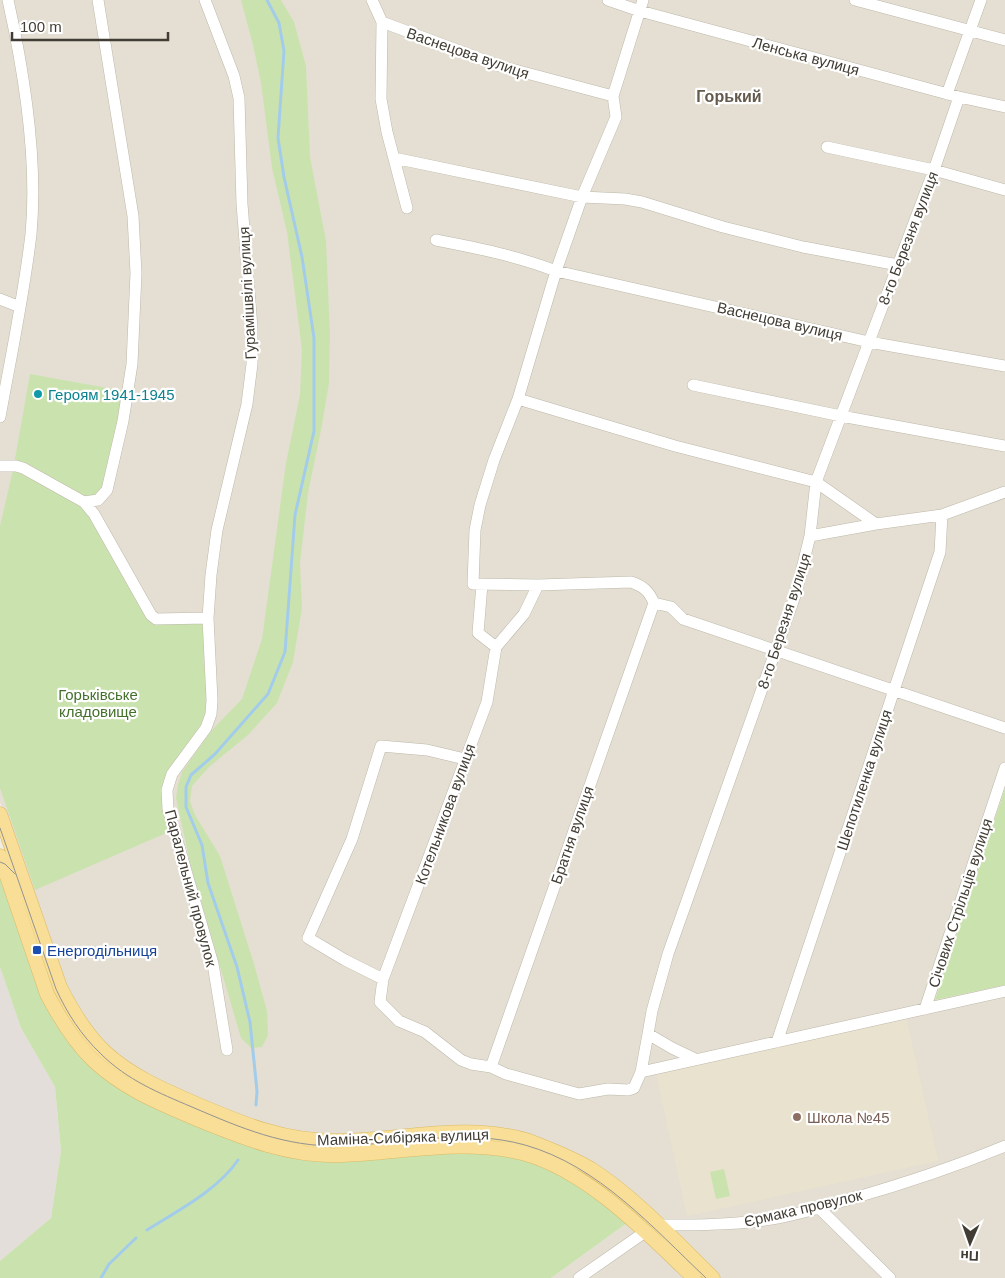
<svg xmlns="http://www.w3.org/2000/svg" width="1005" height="1278" viewBox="0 0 1005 1278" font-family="Arial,sans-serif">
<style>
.residential{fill:#e4dfd2}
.industrial{fill:#e3ded9}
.education{fill:#e9e2ce}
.green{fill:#cae3ae}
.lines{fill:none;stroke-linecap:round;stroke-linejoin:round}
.stream{stroke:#a3cceb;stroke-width:3}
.minor-casing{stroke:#beb8aa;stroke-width:12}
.major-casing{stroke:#dbba67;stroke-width:15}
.minor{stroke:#fff;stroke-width:11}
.major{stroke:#f8de96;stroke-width:14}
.tram{stroke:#939393;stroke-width:1}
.culture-dot{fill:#0f9aa8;stroke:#fff;stroke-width:2}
.transit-dot{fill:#1a4fb4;stroke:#fff;stroke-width:2}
.education-dot{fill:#8d6e63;stroke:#fff;stroke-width:2}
.labels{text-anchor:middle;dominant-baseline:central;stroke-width:4.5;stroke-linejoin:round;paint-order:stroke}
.street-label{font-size:15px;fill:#423d34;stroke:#fff}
.culture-label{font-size:15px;fill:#0d838f;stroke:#fff;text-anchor:start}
.park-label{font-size:15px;fill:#44702c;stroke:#fff}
.transit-label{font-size:15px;fill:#164399;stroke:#fff;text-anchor:start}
.education-label{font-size:15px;fill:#785e54;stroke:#fff;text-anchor:start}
.neighbourhood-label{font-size:16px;font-weight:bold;fill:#645b4c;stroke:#fff}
</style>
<rect width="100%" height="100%" fill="#f1ede4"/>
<!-- residential -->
<path class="residential" d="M0,0H1005V788L935,1000L1005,985V1278H718L622,1188L528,1137H341L268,1128L138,1072L94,1035L63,986L0,802Z
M627,1223L684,1278H551Z"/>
<!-- industrial -->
<path class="industrial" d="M0,967L21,1028L55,1087L61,1151L51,1218L0,1261Z"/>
<!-- education -->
<path class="education" d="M906,1017L938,1161L687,1216L656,1073Z"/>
<!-- green -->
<path class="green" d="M241,0H281L294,22L306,66L310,157L326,241L330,335L329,383L322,425L308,493L300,563L302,608L293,662L277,703L248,735L209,767L192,786L190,801L195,815L220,856L254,964L267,1011L268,1035L262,1047L251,1048L241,1038L191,867L176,798L178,785L182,772L211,731L242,699L262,639L286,463L300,395L302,350L287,232L272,168L261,83L253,45Z
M30,374L124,391L103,488L96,496L91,516L148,617L204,622L208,700L207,714L202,726L168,772L171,831L35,890L0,788V526L13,470Z
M1005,788V985L935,1000Z
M0,868L44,995L92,1065L262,1149L441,1150L522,1157L581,1185L627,1223L551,1278H0V1261L51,1218L61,1151L55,1087L21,1028L0,967Z
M724,1169L730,1196L716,1199L710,1172Z"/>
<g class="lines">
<!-- stream -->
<path class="stream" d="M256,1105L257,1091L250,1022L237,967L208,883L202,845L186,807V787L191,775L215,754L268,694L285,652L295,515L314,431V338L302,257L284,177L278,138L284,51L279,23L267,0
M147,1230C177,1211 218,1190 238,1160
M101,1278L109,1264L136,1238"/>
<defs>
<path id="minor" d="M205,0L234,76L239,98L242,204L252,328V364L247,404L217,530L211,575L208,618L212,700L211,714L206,728L172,774L167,790L168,809L213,964L227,1050
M372,0L382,22L381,99L387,132L407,208
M608,0L640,11L959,97L1005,107
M643,0L613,96L616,117L582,197L556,271L518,399L494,460L480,505L475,530L473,584L538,585L631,582C643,586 649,591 654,603
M855,0L1005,40
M382,22L500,66L613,96
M947,94L981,0
M827,147L934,170L1005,190
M394,158L582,197L625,199L642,202L723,227L803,247L898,265
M436,240C477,248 517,256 556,271L869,342L1005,366
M0,299L20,307
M693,385L841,416L1005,446
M518,399L675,446L816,482L876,524
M0,417C11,356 24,295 31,234C38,159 24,72 8,0
M0,466H16L23,468L84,502L94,514L151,615L156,619L208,618
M84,502L98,500L107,490L123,421L132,364L136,273L133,216L98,0
M810,536L876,524L942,515L1005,492
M482,584L478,633L496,647
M538,585L524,614L496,647L487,702L383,979L380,1002L399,1021L425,1032L461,1060L471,1064L491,1067L506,1074L579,1094L608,1089L628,1090L634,1088L641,1072L648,1034L672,1048L695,1059
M654,603L671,607L683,619L1005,728
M383,979L345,960L308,938L352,839L381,746L427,750L465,759
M925,1009L1005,768
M648,1034L652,1011L668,954L796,593L810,536L816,482L934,170L959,97
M777,1042L940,552L942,515
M491,1067L654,603
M641,1072L1005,991
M819,1208L890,1278
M658,1225C694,1225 729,1225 765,1220C794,1216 822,1207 850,1199C903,1184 954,1167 1005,1146
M579,1278L645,1232"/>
<path id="major" d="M0,814L60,987C72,1011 86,1034 105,1052C131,1076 162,1089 194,1103C243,1124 285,1142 340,1141C402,1140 467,1122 529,1141C550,1149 571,1157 591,1169C636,1198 675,1241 713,1278
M0,856L47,994C60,1019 74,1042 94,1061C123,1088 157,1102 192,1117C241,1137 288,1157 341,1155C402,1153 462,1138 522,1153C587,1170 646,1232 694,1278"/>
</defs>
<!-- minor casing -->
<use href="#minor" class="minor-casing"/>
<!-- major casing -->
<use href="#major" class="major-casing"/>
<!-- minor -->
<use href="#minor" class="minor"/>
<!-- major -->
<use href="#major" class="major"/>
<!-- tram -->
<path class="tram" d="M0,828L56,989C67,1013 81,1035 101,1054C127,1080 159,1093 192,1107C241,1128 285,1147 340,1146C402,1144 464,1128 525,1145C599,1166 652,1227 706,1278
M0,862L5,864L15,874"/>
</g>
<!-- markers -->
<circle class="culture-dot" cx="38" cy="394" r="5"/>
<rect class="transit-dot" x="32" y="945" width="10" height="10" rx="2.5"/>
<circle class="education-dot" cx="797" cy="1117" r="5"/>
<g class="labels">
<!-- street labels -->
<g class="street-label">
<text transform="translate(468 53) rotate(19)">Васнецова вулиця</text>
<text transform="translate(806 56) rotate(15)">Ленська вулиця</text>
<text transform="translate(908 238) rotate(-69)">8-го Березня вулиця</text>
<text transform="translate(247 293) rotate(-93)">Гурамішвілі вулиця</text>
<text transform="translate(780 321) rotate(13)">Васнецова вулиця</text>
<text transform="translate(784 621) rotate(-72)">8-го Березня вулиця</text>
<text transform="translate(864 780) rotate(-72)">Шепотиленка вулиця</text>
<text transform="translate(445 814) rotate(-70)">Котельникова вулиця</text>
<text transform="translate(572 835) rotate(-71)">Братня вулиця</text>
<text transform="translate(191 888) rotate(75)">Паралельний провулок</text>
<text transform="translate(960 903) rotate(-72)">Січових Стрільців вулиця</text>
<text transform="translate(403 1137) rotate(-2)">Маміна-Сибіряка вулиця</text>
<text transform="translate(803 1208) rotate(-13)">Єрмака провулок</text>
</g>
<!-- culture labels -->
<g class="culture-label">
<text x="48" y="394">Героям 1941-1945</text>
</g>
<!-- park labels -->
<g class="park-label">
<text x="98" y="694">Горьківське<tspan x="98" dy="17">кладовище</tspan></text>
</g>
<!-- transit labels -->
<g class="transit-label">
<text x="47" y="950">Енергодільниця</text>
</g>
<!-- education labels -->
<g class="education-label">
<text x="807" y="1117">Школа №45</text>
</g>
<!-- neighbourhood labels -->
<g class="neighbourhood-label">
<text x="729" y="96">Горький</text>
</g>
</g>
<!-- north arrow -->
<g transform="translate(970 1243) rotate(182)" stroke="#ffffff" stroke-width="4" paint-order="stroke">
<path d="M0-4L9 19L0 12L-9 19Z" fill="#423d34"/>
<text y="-8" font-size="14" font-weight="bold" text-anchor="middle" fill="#423d34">Пн</text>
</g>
<!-- scale -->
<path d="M12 32v8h156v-8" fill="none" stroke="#423d34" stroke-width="2.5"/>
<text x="20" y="32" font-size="15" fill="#423d34" stroke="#ffffff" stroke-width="4" paint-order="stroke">100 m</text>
</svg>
